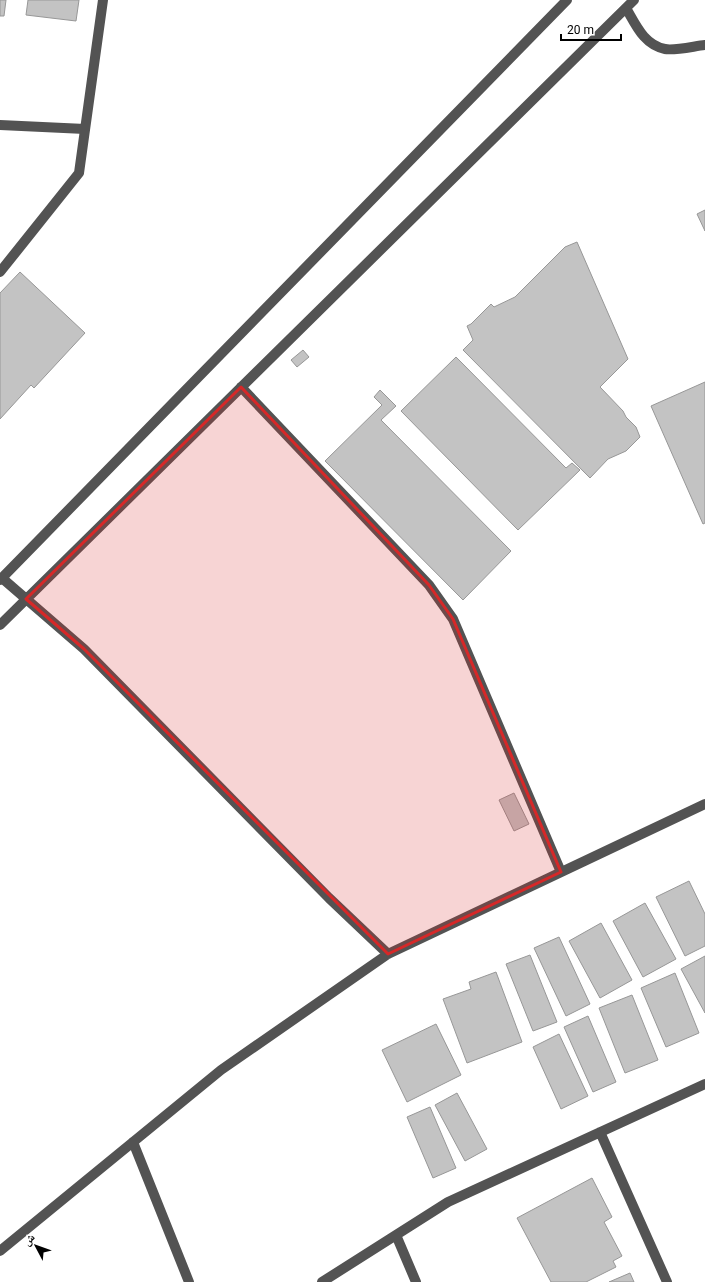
<svg xmlns="http://www.w3.org/2000/svg" width="705" height="1282" viewBox="0 0 705 1282" font-family="Roboto,'Noto Naskh Arabic',sans-serif">
<style>
.building{fill:#c3c3c3;stroke:#979797}
.lines{fill:none;stroke-linecap:round;stroke-linejoin:round}
.minor{stroke:#535353;stroke-width:10}
.marked{fill:#d62828;fill-opacity:0.2;stroke:#d62828;stroke-width:3;stroke-linejoin:round}
</style>
<rect width="100%" height="100%" fill="#fff"/>
<!-- building -->
<path class="building" d="M0,0H6L4,16H0Z
M28,0H79L76,21L26,15Z
M705,210V231L697,214Z
M577,242L628,359L600,387L623,411L626,417L636,427L640,437L626,451L608,459L590,478L463,350L473,340L467,326L471,324L491,304L494,307L515,297L565,247Z
M20,272L85,333L34,388L31,385L0,419V293Z
M303,350L309,357L297,367L291,360Z
M456,357L566,468L572,463L580,470L518,530L401,411Z
M705,382V523L703,524L651,406Z
M380,390L396,406L381,420L511,551L463,600L325,461L382,405L374,397Z
M514,793L529,824L514,831L499,800Z
M689,881L705,914V946L685,956L656,897Z
M645,903L676,959L643,977L613,921Z
M601,923L632,980L600,998L569,941Z
M559,937L590,1004L566,1016L534,948Z
M530,955L557,1022L533,1031L506,964Z
M705,956V1013L681,969Z
M496,972L522,1042L467,1063L443,999L471,989L469,982Z
M675,973L699,1033L666,1047L641,988Z
M632,995L658,1060L625,1073L599,1008Z
M588,1016L616,1082L593,1092L564,1027Z
M436,1024L461,1075L407,1102L382,1050Z
M559,1034L588,1096L561,1109L533,1047Z
M457,1093L487,1149L465,1161L435,1105Z
M430,1107L456,1168L433,1178L407,1117Z
M592,1178L612,1217L604,1222L622,1256L613,1261L616,1267L586,1282H551L517,1218Z
M630,1273L634,1282H609Z"/>
<g class="lines">
<!-- minor -->
<path class="minor" d="M626,8C636,25 644,45 665,49C674,51 695,46 705,45
M0,125L85,129
M0,272L79,173L103,0
M241,387L429,585L453,619L561,872
M2,578L84,649L329,898L388,954
M0,580L567,0
M0,625L634,0
M600,1132L667,1282
M133,1142L189,1282
M396,1235L416,1282
M0,1251L221,1070L388,954L705,804
M322,1282L448,1202L705,1084"/>
</g>
<!-- marked area -->
<path class="marked" d="M241,387L429,585L453,619L561,872L388,954L84,649L26,599Z"/>
<!-- north arrow -->
<g transform="translate(36 1246) rotate(311)" stroke="#ffffff" stroke-width="3" paint-order="stroke">
<path d="M0-3L7 15L0 10L-7 15Z" fill="#000000"/>
<text y="-6" font-size="11" font-weight="bold" text-anchor="middle" fill="#000000">ش</text>
</g>
<!-- scale -->
<path d="M561 34v6h60v-6" fill="none" stroke="#000000" stroke-width="2"/>
<text x="567" y="34" font-size="12" fill="#000000" stroke="#ffffff" stroke-width="3" paint-order="stroke">20 m</text>
</svg>
